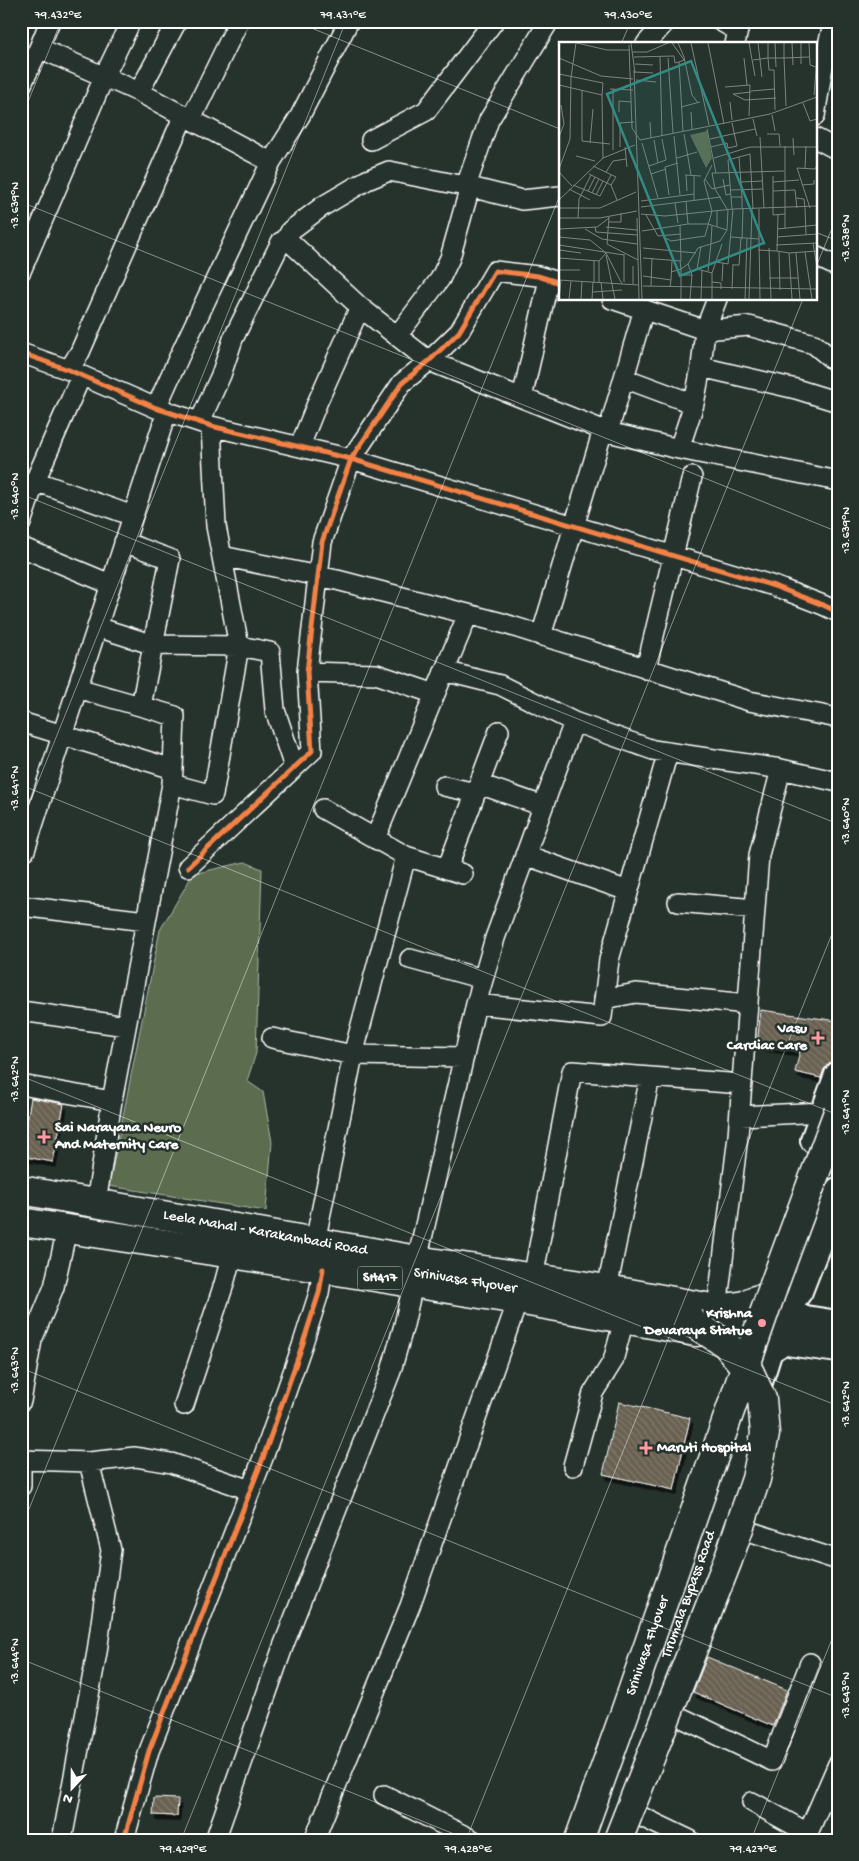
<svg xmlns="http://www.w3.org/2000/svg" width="859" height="1861" viewBox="0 0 859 1861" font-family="'Gochi Hand',sans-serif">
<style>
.park{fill:#5c6d50;stroke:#aeb6a8}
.building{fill:url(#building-back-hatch);stroke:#fff;filter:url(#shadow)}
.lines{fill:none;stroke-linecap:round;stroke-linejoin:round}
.street-casing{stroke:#fff;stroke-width:22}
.secondary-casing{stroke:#fff;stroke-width:30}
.primary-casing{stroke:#fff;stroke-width:31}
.street{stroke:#26332d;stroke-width:19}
.secondary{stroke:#26332d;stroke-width:26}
.primary{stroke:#26332d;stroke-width:28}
.primary-bridge-casing{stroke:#fff;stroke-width:31;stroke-linecap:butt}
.primary-bridge{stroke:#26332d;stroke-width:28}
.cycleway-casing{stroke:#26332d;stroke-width:8}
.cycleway{stroke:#f48246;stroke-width:5}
.ticks{fill:none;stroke:#fff;stroke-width:1;stroke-opacity:0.45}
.poi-dot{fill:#ff9aa2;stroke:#26332d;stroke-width:2}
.labels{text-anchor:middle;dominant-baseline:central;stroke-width:5;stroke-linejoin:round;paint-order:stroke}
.shield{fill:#26332d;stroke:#bec2c0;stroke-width:1}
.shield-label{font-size:14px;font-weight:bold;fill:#fff}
.poi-label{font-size:15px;font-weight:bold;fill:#fff;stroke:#26332d;text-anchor:end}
.street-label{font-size:15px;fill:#fff;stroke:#26332d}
.inset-road{fill:none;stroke:#7d8581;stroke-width:1}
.view{fill:#338b84;fill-opacity:0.15;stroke:#338b84;stroke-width:2.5}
.inset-edge{fill:none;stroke:#fff;stroke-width:2.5}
.neatline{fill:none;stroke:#fff;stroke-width:2}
.ticks-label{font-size:12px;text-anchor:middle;fill:#fff}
</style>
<defs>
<pattern id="building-back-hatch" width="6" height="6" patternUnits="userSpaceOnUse" patternTransform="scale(1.25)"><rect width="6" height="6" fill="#696151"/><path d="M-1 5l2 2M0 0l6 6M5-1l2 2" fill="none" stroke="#80796b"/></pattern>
<filter id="shadow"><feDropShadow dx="3" dy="5.5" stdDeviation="0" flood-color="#0009"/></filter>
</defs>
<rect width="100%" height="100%" fill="#26332d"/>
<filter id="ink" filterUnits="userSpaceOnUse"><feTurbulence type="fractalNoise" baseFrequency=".02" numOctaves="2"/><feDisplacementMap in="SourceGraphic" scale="10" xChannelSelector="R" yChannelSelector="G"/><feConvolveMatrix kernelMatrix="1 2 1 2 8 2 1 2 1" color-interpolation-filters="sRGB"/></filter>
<g filter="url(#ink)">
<!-- park -->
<path class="park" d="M245,862L262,869L256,1053L247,1081L263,1092L272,1142L266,1211L109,1186L160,930L193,874Z"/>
<!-- building -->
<path class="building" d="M761,1010L838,1021V1056L833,1055L832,1062L824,1069L821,1078L795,1072L800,1051L757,1045Z
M31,1098L64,1104L53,1162L21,1156Z
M619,1402L690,1418L674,1490L603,1474Z
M707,1657L787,1690L773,1726L693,1692Z
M154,1798L178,1799L177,1816L153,1815Z"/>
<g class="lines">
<defs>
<path id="street" d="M720,21L738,31
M646,44L666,21
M735,44L740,21
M39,48L50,21
M815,63L824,60L834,21
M21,86L39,48L139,92L271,162
M139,92L177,21
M815,116L824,60L838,57
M191,119L239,21
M815,138L838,150
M371,140L426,111L494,21
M466,186L489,120L549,21
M285,241L291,230L323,206L367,180L389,171L470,187L522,200L560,196
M815,256L838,267
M21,271L104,77L131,21
M612,299L705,330L749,326L814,344L838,364
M397,336L440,279L450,258L470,187
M21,353L69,370L156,408L211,426L351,459L774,586L823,605L838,612
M701,367L796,389L838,402
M69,370L80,352L184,115
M81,376L35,481L133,516
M624,378L694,404
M522,398L549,279
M156,408L179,357L271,162L300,116L349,21
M200,421L221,375L233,339L281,242L285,241L290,242L360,307L429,361L608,432L679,449L838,481
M608,432L644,309
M300,446L318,401L360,307
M679,449L694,404L701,367L705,330L717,299
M21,523L35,481
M124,542L170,559L141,706
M21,547L110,584
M222,556L337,580L502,623L749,701L838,718
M97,627L154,645L239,646L270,652L275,710L294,767
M541,636L603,430
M646,669L692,477
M444,671L500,685L574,722L653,750L781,769L838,782
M307,672L376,674L435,694
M77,688L175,716L173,769
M21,722L173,769L172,784L112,1101L96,1203
M172,784L213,795L239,646L216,526L211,426
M479,784L543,806
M444,786L476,793
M323,809L406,856L463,874
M375,839L468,614
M21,850H25L167,411
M525,855L628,891
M188,867L312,751L307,672L322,542L351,459L402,383L429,361L459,332L495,271L538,276L560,283
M447,869L499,731
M678,902L755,909
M21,906L146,921
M410,959L483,979
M604,999L636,993L748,1004
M476,1004L602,1017L609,960L668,752
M21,1011L126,1026
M272,1038L353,1055L464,1057
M21,1085L112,1101
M740,1116L824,1112
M315,1242L353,1055L406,856
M417,1260L476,1004L495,938L574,722
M533,1278L572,1071L742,1084
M607,1289L650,1077
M717,1309L738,1136L759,855L781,769
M21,1401L32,1340L54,1287L67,1229
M184,1405L224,1284L232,1254
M21,1460L89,1462L135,1457L171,1463L250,1490
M21,1465V1486
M573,1466L593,1393L613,1361L624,1320
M727,1524L838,1560
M659,1707L772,1761L810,1663
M384,1795L473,1840
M752,1802L808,1833
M619,1806L690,1840
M62,1840L97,1652L111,1550L89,1462
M124,1840L149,1751L263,1458L302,1346L319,1293L323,1269
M215,1840L284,1644L391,1371L404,1325L413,1284
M314,1840L410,1606L518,1300
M805,1840L838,1764"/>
<g id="secondary">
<path d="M814,1140L838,1075"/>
<path d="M784,1311L799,1291L838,1191"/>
<path d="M786,1316L838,1324"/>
<path d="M780,1341L838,1349"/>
<path id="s1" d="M600,1840L716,1520L770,1347"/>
</g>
<g id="primary">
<path id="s2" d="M21,1190L417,1260L607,1289L717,1309L746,1305"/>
<path d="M21,1222L232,1254L518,1300L696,1332L719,1328"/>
<circle cx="762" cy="1324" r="25"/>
</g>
</defs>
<!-- street casing -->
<use href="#street" class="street-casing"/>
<!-- secondary casing -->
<use href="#secondary" class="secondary-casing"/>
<!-- primary casing -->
<use href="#primary" class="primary-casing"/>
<!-- street -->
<use href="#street" class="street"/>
<!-- secondary -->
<use href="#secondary" class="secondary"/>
<!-- primary -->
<use href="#primary" class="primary"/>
<defs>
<g id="primary-bridge">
<path id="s3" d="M579,1840L624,1715L776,1279L838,1112"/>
<path d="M618,1840L728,1560L756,1479L765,1434L762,1399L750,1373L726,1344L693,1323"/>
</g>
</defs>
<!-- primary-bridge casing -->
<use href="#primary-bridge" class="primary-bridge-casing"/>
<!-- primary-bridge -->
<use href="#primary-bridge" class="primary-bridge"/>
<defs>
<path id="cycleway" d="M21,353L69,370L156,408L211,426L351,459L774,586L823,605L838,612
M188,867L312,751L307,672L322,542L351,459L402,383L429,361L459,332L495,271L538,276L560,283
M124,1840L149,1751L263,1458L302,1346L319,1293L323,1269"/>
</defs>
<!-- cycleway casing -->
<use href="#cycleway" class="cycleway-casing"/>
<!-- cycleway -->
<use href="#cycleway" class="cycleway"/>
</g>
</g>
<!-- ticks -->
<path class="ticks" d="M294,21L560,129M621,44L631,21M21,119L61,21M21,202L838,532M815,232L838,241M815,269L838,214M21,494L838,824M21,785L838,1115M21,824L346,21M21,1076L838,1406M21,1368L838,1698M21,1529L560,195M21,1659L469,1840M181,1840L803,299M466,1840L838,919M751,1840L838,1624"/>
<!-- markers -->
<g class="poi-dot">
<path d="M815.5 1030.5h5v5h5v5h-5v5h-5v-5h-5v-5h5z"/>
<path d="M41.5 1129.5h5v5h5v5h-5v5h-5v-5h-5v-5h5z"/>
<circle cx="762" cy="1323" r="5"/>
<path d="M643.5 1440.5h5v5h5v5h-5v5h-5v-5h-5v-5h5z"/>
</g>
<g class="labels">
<!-- shield labels -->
<rect class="shield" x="357.5" y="1266.5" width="45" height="23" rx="4"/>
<g class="shield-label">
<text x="380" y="1278">SH417</text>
</g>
<!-- poi labels -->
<g class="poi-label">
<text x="807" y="1029">Vasu<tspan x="807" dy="17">Cardiac Care</tspan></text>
<text x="55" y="1128" text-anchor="start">Sai Narayana Neuro<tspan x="55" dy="17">And Maternity Care</tspan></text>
<text x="752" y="1314">Krishna<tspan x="752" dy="17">Devaraya Statue</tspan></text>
<text x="657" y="1448" text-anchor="start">Maruti Hospital</text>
</g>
<!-- street labels -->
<g class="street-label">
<text stroke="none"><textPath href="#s2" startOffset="248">Leela Mahal - Karakambadi Road</textPath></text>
<text transform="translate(465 1281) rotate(9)">Srinivasa Flyover</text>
<text stroke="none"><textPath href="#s1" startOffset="261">Tirumala Bypass Road</textPath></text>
<text stroke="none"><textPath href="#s3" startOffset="206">Srinivasa Flyover</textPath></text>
</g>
</g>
<!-- overview -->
<g transform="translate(559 42)">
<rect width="258" height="258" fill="#26332d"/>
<path d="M148,89L153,116L147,126L131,93Z" fill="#5c6d50"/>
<path class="inset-road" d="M18,1L48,8H71M72,1L76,31M113,1L125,18L120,20L124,89M119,1L125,15L133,53L139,61M132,1L150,83M149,1L165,82M190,1L196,34M199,1L203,35M209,1V16H225L227,64M216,1L217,25M225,1V16L250,15M233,1L234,23M242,1V22M250,1L251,23L257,25M70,3L73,86L81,98L211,72L258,55M74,10H88L109,1M75,15L115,14L116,21L120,20M101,15L103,94M0,16L42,34L74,37M109,16L114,91M185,16L188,43M194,18L209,16L210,28H215L216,68M76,22L94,23M75,28L83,257M76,30L94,31M0,32L44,41L43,53M77,38L97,40M0,43L43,53L44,116M166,45L191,43L190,74M51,47L74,48M54,47V108M23,48V99L51,102M192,49L216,47M174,52L186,58L217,56M174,52L192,50M255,53L258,16M171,60L173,78M244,61L251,79L258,77M122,65L141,60M60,70V59L72,60M132,70L133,87M213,73L216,89M194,77L198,94M91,80L92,96M60,81L75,80M148,87L157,131M125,92L132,133M208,92H220L221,104M115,94L121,153M0,95L5,82L2,63M201,95L205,166M234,96L235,113M151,97L196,87M95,98L99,121M31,101L34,67M83,101L99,156M226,104V186M61,105V81M66,105L68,125M152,105L168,101L169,106L178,104L173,81M17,114L36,119M180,115L183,155M118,116L138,110M155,116L191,105H258M34,124L57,135L52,143M90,124L107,118L103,97M246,126L247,104M0,127L11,97L12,35L17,1M0,130L13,144M47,130L54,119L67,117M157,131L225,129M157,131H153L156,147L168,167M30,132L52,143L58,158M92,132L107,127M126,133L142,134M127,133L128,149M214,134V173L226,172M146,137L153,147L171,143M164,137L167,153L172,152M182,140L204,139M214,140L240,138M14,143L41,154L52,133M243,143L255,142V138M10,147L31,158M171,148L204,147M29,149L36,135M214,149L236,148L238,166M33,151L40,137M37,153L44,139M110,153L106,125L119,121M172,155H183V167M237,156L245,157L246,166M0,158L44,116L76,103M82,159L135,152M135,159V133M127,160L129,182M116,161L119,181M82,165L162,155M0,166H41L77,150M246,166L247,193M251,166L238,126L256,127L258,123M173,167L169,118L191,112L194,167M82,172L106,174L174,167L258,164M87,173L99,194L122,192M219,173L218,209L230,211M50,175L48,202L79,218M0,176H41L78,169M19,176L20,157L32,133M78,176L80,257M50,180H62V171M36,185L37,190L78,193M47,185L78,188M158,185V169M0,187L38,185L50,176M26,187L43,197L78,202M218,187L258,183M83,189L129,182H149L168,188L169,167M0,195L31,198L47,211L63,242M105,195L112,199L146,194L153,169L145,139L153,123M172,195L200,197V167M218,195L258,192M183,197L184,167M200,197L201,257M152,201L153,183M254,201L258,225M0,203L65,213M217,203L258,201M142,204L138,227L153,231M84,206L137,211M210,206L212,257M0,208L22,211M199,208L218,209M220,210L221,248M246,210L253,257M237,211L241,257M47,213L56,257M0,216L40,219M84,216L122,219L121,183M35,219V240M156,220L164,221L163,239M164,221L169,222L174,167M174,223H180L182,196M74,224V242M0,228H21M149,229L152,201M112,230L122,227L121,219M123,233H133L129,222L139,206L161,199L168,188M84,234L112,238L111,245M210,236H239M0,238L79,243M112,238L113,219M40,240V219L47,211M42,240L44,257M65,240V212M153,240L162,241V247M84,244L258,247M92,244L93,216M173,247L174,222M34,250L63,248M0,257L2,238M10,257L12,239M22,257L23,239M33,257L34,240M122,257V227L129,222M131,257L133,233M142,257L143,228M153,257V231L163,202M186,257L188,197M190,257L193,167M233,257L230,211L258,209"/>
<path class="view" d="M132,19L205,201L121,234L48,52Z"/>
<rect width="258" height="258" class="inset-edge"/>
</g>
<!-- margin -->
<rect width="859" height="1861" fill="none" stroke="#26332d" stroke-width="55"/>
<!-- north arrow -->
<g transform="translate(72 1788) rotate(202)" stroke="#26332d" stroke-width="4" paint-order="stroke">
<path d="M0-4L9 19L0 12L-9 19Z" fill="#ffffff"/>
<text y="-8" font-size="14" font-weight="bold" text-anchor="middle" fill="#ffffff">N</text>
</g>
<rect x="28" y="28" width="804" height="1806" class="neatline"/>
<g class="ticks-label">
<text x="58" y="18">79.432°E</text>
<text x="343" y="18">79.431°E</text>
<text x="628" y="18">79.430°E</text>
<text transform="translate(14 205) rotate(-90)" y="4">13.639°N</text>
<text transform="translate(845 238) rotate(-90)" y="4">13.638°N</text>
<text transform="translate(14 496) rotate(-90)" y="4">13.640°N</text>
<text transform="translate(845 530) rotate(-90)" y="4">13.639°N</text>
<text transform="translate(14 788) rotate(-90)" y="4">13.641°N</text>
<text transform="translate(845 821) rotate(-90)" y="4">13.640°N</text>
<text transform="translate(14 1079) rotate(-90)" y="4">13.642°N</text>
<text transform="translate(845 1112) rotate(-90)" y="4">13.641°N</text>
<text transform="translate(14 1370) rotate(-90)" y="4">13.643°N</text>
<text transform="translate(845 1404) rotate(-90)" y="4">13.642°N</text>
<text transform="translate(14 1661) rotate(-90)" y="4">13.644°N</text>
<text transform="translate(845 1695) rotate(-90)" y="4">13.643°N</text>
<text x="183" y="1852">79.429°E</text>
<text x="468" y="1852">79.428°E</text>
<text x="753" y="1852">79.427°E</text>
</g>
</svg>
